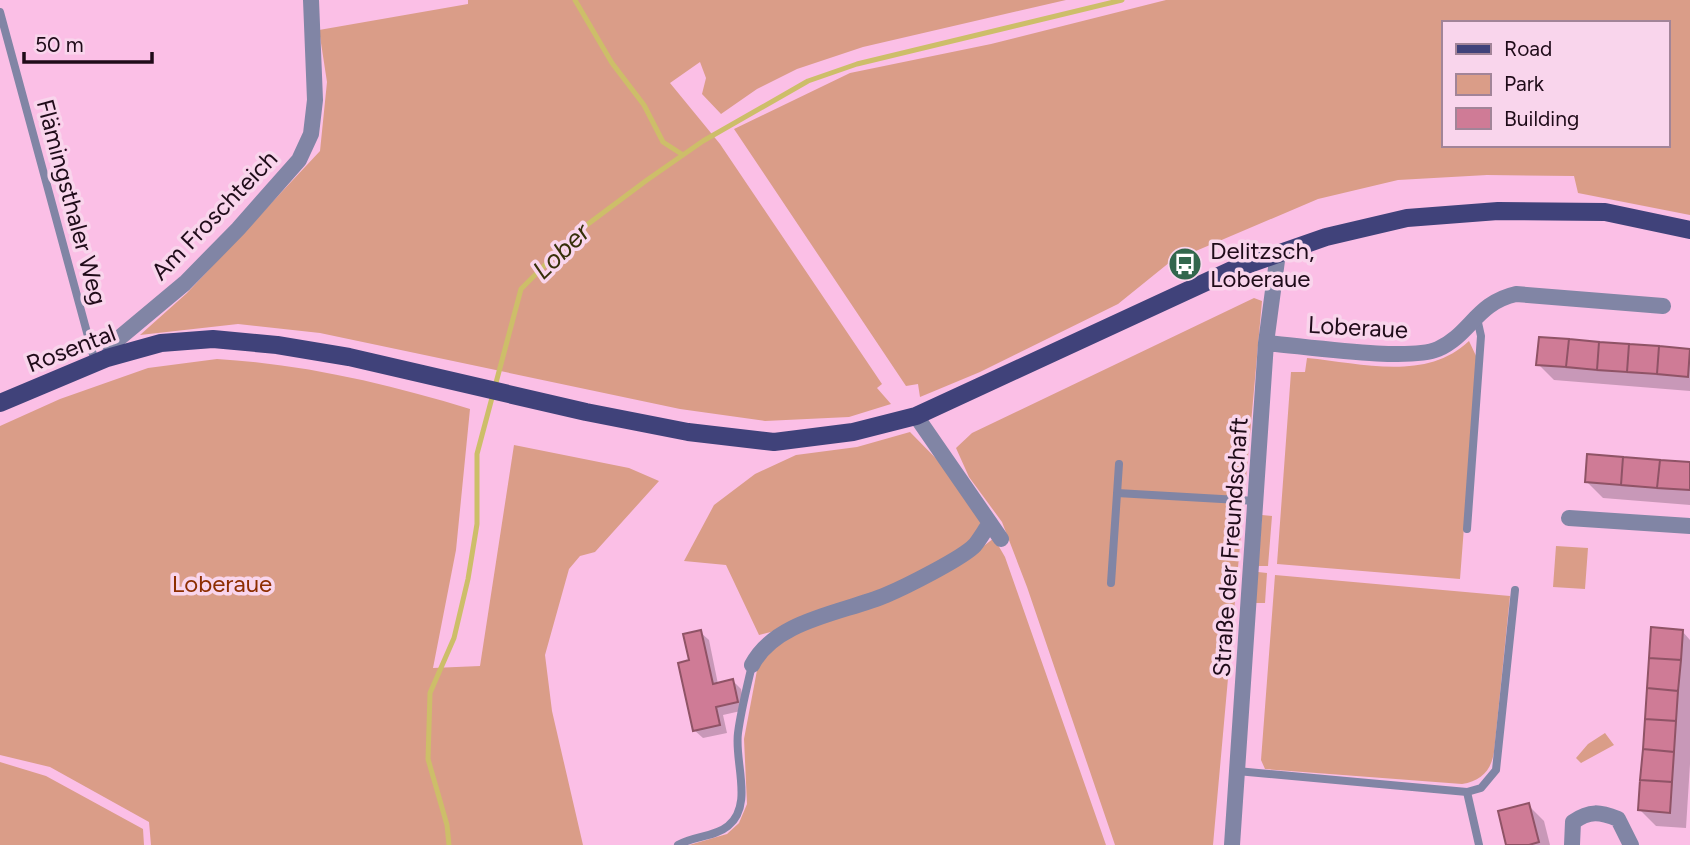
<svg xmlns="http://www.w3.org/2000/svg" width="1690" height="845" viewBox="0 0 1690 845" font-family="Figtree,sans-serif">
<style>
.green{fill:#da9d88;fill-rule:evenodd}
.shadow{fill:#0003}
.lines{fill:none;stroke-linecap:round;stroke-linejoin:round}
.stream{stroke:#cdbe69;stroke-width:5}
.building{fill:#cf7b96;stroke:#8f5366;stroke-width:2}
.lane{stroke:#8185a5;stroke-width:8}
.street{stroke:#8185a5;stroke-width:16}
.primary{stroke:#40427a;stroke-width:18}
.labels{text-anchor:middle;dominant-baseline:central;stroke-width:7;stroke-linejoin:round;paint-order:stroke}
.street-label{font-size:24px;fill:#1f0b19;stroke:#f9d5ec}
.poi-label{font-size:24px;fill:#1f0b19;stroke:#f9d5ec;text-anchor:start}
.park-label{font-size:24px;fill:#8d2d00;stroke:#f9d5ec}
.water-label{font-size:26px;font-style:italic;fill:#36300a;stroke:#f9d5ec}
</style>
<rect width="100%" height="100%" fill="#fbbfe6"/>
<!-- green -->
<path class="green" d="M468,0H1066L863,47L797,69L757,89L721,114L702,94L706,78L700,62L670,83L720,144L882,384L877,388L891,404L849,417L765,421L680,409L320,333L238,324L140,335L187,293L320,151L327,82L319,30L468,4Z
M1166,0H1690V215L1578,193L1574,176L1487,175L1398,180L1318,199L1170,262L1118,304L980,372L920,397L918,384L906,386L734,129L850,73L991,44ZM1443,23H1667V145H1443Z
M1254,298L1262,301L1213,845H1115L1027,587L1002,522L969,477L956,448L972,433Z
M1469,341L1477,358L1460,579L1277,564L1291,372H1305L1307,358C1361,363 1426,382 1469,341Z
M217,359C303,364 388,384 470,409L456,550L433,668L480,666L514,445L629,468L659,481L595,552L580,556L569,569L545,655L552,711L583,845H151L149,822L50,767L0,755V426L60,399L148,368Z
M910,432L962,485L990,523L967,559L994,538L1005,557L1106,845H689L727,834L739,823L747,804L744,739L758,665L794,626L759,635L726,565L684,561L714,505L755,474L796,455L857,447Z
M1262,515L1272,516L1268,566H1258Z
M1556,546L1588,548L1585,589L1553,587Z
M1258,572L1267,573L1265,603H1255Z
M1275,575L1510,596L1494,752C1491,771 1481,781 1462,784L1265,769L1261,760Z
M1605,733L1614,745L1581,763L1576,758L1588,744Z
M0,762L46,776L143,829L144,845H0Z"/>
<!-- shadow -->
<path class="shadow" d="M1540,339L1690,351V391L1554,380L1538,364Z
M1690,464V505L1603,498L1587,482Z
M1682,631L1690,640V764L1686,828L1656,826L1640,810Z
M700,632L709,640L718,684L733,681L741,689L745,710L723,715L727,733L703,738L694,730L691,662Z
M1528,805L1544,821L1550,845H1508Z"/>
<g class="lines">
<!-- stream -->
<path class="stream" d="M575,0L612,63L644,105L663,142L683,155
M449,845L447,825L428,759L430,693L454,638L468,579L477,524V454L521,289L580,230L647,180L703,141L808,81L857,64L1122,0"/>
</g>
<!-- building -->
<path class="building" d="M1539,337L1569,339L1566,367L1536,365Z
M1569,339L1599,342L1597,370L1566,367Z
M1599,342L1629,344L1627,372L1597,370Z
M1629,344L1659,346L1657,374L1627,372Z
M1659,346L1690,349L1688,377L1657,374Z
M1587,454L1623,457L1621,485L1585,482Z
M1623,457L1660,460L1657,488L1621,485Z
M1660,460L1690,462V490L1657,488Z
M1651,627L1683,630L1681,660L1649,658Z
M701,630L713,684L733,679L738,702L716,707L720,725L693,731L678,663L689,660L683,634Z
M1649,658L1681,660L1678,691L1647,688Z
M1647,688L1678,691L1676,721L1645,719Z
M1645,719L1676,721L1674,752L1643,749Z
M1643,749L1674,752L1672,782L1640,780Z
M1640,780L1672,782L1670,813L1638,810Z
M1529,803L1539,842L1529,845H1506L1498,811Z"/>
<g class="lines">
<!-- lane -->
<path class="lane" d="M0,12L95,362
M1117,493L1256,501
M1467,529L1481,336L1477,318
M1111,583L1119,464
M1237,771L1467,792L1481,788L1496,770L1515,590
M1467,792L1479,845
M678,845C693,836 715,837 728,826C754,805 734,762 738,733C741,710 747,687 752,665"/>
<!-- street -->
<path class="street" d="M1266,343C1304,346 1408,362 1438,349C1471,334 1476,303 1516,294L1663,306
M107,358L118,339L185,283L238,229L299,160L311,134L315,100L311,0
M916,416L1001,539
M1569,518L1690,526
M752,665C775,620 843,613 886,595C905,587 963,558 975,545C980,539 985,530 990,523
M1232,845L1266,343L1278,253
M1572,845L1573,822C1590,810 1600,812 1618,819L1631,845"/>
<!-- primary -->
<path class="primary" d="M0,403L107,358L161,343L213,339L277,345L349,357L586,412L688,432L774,442L853,432L916,416L1232,270L1326,237L1407,218L1498,211L1605,212L1690,230"/>
</g>
<!-- icons -->
<defs>
<symbol id="bus-disc" viewBox="-11 -11 22 22"><circle r="9.5" fill="#32674d" stroke="#f9d5ec"/><path d="M-5-6H5V4H4V6H2V4H-2V6H-4V4H-5ZM-3.5-4V0h7V-4ZM-3.5 1.2v1.5H-2V1.2ZM2 1.2v1.5H3.5V1.2Z" fill="#fff"/></symbol>
</defs>
<g fill-rule="evenodd">
<use href="#bus-disc" x="1166" y="245" width="38" height="38"/>
</g>
<g class="labels">
<!-- street labels -->
<g class="street-label">
<text transform="translate(72 202) rotate(75)">Flämingsthaler Weg</text>
<text transform="translate(214 215) rotate(-46)">Am Froschteich</text>
<text transform="translate(1358 327) rotate(3)">Loberaue</text>
<text transform="translate(71 348) rotate(-21)">Rosental</text>
<text transform="translate(1230 547) rotate(-86)">Straße der Freundschaft</text>
</g>
<!-- poi labels -->
<g class="poi-label">
<text x="1210" y="250">Delitzsch,<tspan x="1210" dy="28">Loberaue</tspan></text>
</g>
<!-- park labels -->
<g class="park-label">
<text x="222" y="583">Loberaue</text>
</g>
<!-- water labels -->
<g class="water-label">
<text transform="translate(561 251) rotate(-44)">Lober</text>
</g>
</g>
<!-- legend -->
<rect x="1442" y="21" width="228" height="126" fill="#f9d5ec" stroke="#a28498" stroke-width="2"/>
<rect x="1456" y="44" width="35" height="10" fill="#40427a" stroke="#a28498" stroke-width="2"/>
<text x="1504" y="56" font-size="21" fill="#1f0b19">Road</text>
<rect x="1456" y="74" width="35" height="21" fill="#da9d88" stroke="#a28498" stroke-width="2"/>
<text x="1504" y="91" font-size="21" fill="#1f0b19">Park</text>
<rect x="1456" y="108" width="35" height="21" fill="#cf7b96" stroke="#a28498" stroke-width="2"/>
<text x="1504" y="126" font-size="21" fill="#1f0b19">Building</text>
<!-- scale -->
<path d="M24 52v10h128v-10" fill="none" stroke="#1f0b19" stroke-width="3.5"/>
<text x="35" y="52" font-size="21" fill="#1f0b19" stroke="#f9d5ec" stroke-width="5" paint-order="stroke">50 m</text>
</svg>
